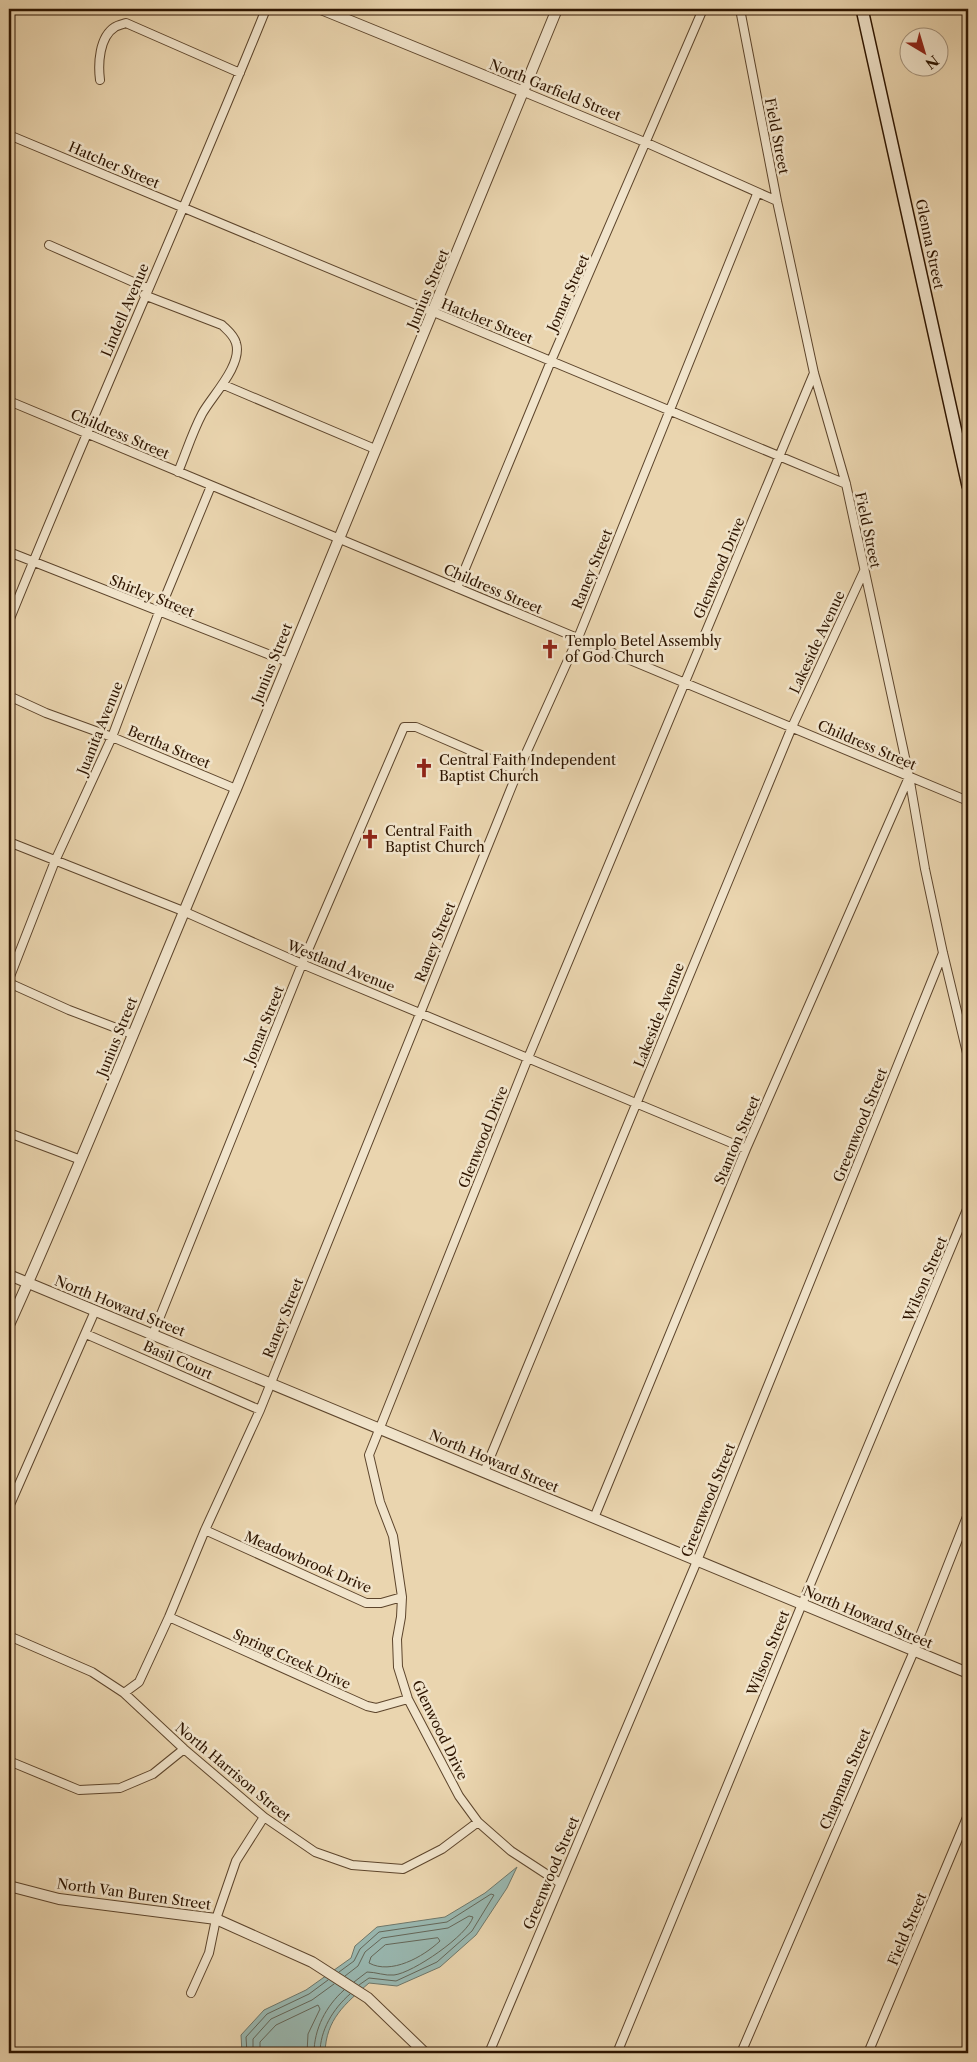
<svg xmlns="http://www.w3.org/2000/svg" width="977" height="2062" viewBox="0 0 977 2062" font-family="'Libre Caslon Text',serif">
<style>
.water{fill:#99b8b1;stroke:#6e776a}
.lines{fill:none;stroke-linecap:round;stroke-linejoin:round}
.shore{stroke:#646658;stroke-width:1}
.minor-casing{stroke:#5d452c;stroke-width:10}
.tertiary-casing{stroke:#5d452c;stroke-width:12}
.secondary-casing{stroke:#2e1500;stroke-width:14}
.minor{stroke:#f1e4cb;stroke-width:8}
.tertiary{stroke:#f1e4cb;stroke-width:10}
.secondary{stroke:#f1e4cb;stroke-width:11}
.labels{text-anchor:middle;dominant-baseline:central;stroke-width:5;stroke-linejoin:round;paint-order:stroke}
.street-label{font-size:14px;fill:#2e1500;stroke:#f1e4cb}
.poi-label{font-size:14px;fill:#2e1500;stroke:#f1e4cb;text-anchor:start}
</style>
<rect width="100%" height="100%" fill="#ead5af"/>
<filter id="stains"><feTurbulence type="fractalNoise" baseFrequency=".004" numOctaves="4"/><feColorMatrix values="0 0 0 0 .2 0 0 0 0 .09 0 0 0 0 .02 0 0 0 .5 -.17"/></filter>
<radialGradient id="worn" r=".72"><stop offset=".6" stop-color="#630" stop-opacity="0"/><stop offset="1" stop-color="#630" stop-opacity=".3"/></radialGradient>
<!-- water -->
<path class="water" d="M517,1867L507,1888L476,1935L440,1967L397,1986L369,1983C345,2004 326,2019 325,2053H242L241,2035L264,2010L306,1990L351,1958L355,1946L377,1927L445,1917L485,1893Z"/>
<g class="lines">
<!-- shore -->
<path class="shore" d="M438,1938L440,1941C423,1957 391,1975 369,1963L371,1957L385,1945Z
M339,1972L354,1961L360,1949L379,1932L447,1922L491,1894L494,1895L472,1931L437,1962L396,1981L369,1978L359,1985
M345,1976L358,1966L365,1952L382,1938L448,1928L469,1916L473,1917C468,1935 413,1973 394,1975C385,1976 376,1972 367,1972L354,1982
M247,2053L246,2037L267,2014L309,1994L328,1980
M253,2053V2039L271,2019L312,2000L334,1984
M260,2053V2042L276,2025L318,2005L320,2009L308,2034L307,2053
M314,2053C314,2029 326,2006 344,1990
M320,2053C320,2030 333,2009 350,1994"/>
<defs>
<path id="minor" d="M740,9L777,201L814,373L846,484L909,776L925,869L943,953L968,1057
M100,80C98,64 99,37 115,27C118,25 123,24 126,23L240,73
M524,92L647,143L777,201
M9,135L846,484
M49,245L147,288
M144,295L222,325C227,330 234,335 236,343C243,365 211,397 202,414C192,433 186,453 178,472
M224,385L375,449
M9,401L968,801
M9,552L288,662
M457,588L551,361L703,9
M9,621C92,416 183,214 266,9
M9,696L46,713L112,737L236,789
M9,842L183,911L302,964L746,1149
M9,979L55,861L112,737L159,612L211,486
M9,983L69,1010L132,1034
M9,1133L81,1160
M86,1334L260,1410
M153,1334L302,964L404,727H416L518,771
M484,1472L792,727L864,571
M9,1507L95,1311
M594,1518L746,1149L909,777
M205,1530L366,1603H381L402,1597
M169,1617L367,1706L376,1708L408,1699
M9,1636L92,1672L124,1693L184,1749L264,1817L315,1852L352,1865L403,1869L442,1849L478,1822
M124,1693L139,1682L169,1617L205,1530L260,1410L518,771L578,638L757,194
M9,1761L79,1790L120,1788L153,1774L184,1749
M560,1883L511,1851L478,1822L459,1796L408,1699L398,1667L397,1639L401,1617L402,1597L393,1536L380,1502L369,1455L528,1058L814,373
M191,1993L209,1953L216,1919L236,1861L264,1817
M489,2053L697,1561L943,953
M617,2053L802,1604L968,1207
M741,2053L914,1651L968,1514
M868,2053L968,1815"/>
<path id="tertiary" d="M321,9L524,92
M9,1275L968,1673
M9,1325C89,1148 159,967 236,789L557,9
M9,1886L59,1899L216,1919L312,1962L368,1998L425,2053"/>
<path id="secondary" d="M862,9L968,486"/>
</defs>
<!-- minor casing -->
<use href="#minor" class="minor-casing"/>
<!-- tertiary casing -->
<use href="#tertiary" class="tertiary-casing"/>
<!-- secondary casing -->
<use href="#secondary" class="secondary-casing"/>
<!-- minor -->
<use href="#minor" class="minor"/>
<!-- tertiary -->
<use href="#tertiary" class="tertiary"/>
<!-- secondary -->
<use href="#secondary" class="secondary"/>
</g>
<!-- icons -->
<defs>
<symbol id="church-bare" viewBox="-9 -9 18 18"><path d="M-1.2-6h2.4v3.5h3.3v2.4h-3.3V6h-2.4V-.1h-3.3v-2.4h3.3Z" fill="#8f2418" stroke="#f1e4cb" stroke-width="2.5" paint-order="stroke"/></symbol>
</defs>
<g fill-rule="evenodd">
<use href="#church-bare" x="536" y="635" width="28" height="28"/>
<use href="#church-bare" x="410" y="754" width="28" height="28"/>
<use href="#church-bare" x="356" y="825" width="28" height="28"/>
</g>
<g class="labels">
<!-- street labels -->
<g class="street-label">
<text transform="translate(555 90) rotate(22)">North Garfield Street</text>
<text transform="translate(777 136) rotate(79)">Field Street</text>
<text transform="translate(114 165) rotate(23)">Hatcher Street</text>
<text transform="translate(930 244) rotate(78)">Glenna Street</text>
<text transform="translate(428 289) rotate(-67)">Junius Street</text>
<text transform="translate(568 293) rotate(-66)">Jomar Street</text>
<text transform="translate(125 310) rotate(-67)">Lindell Avenue</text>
<text transform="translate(487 321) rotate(22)">Hatcher Street</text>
<text transform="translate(120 434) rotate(23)">Childress Street</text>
<text transform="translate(868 530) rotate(78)">Field Street</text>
<text transform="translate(719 568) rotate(-67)">Glenwood Drive</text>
<text transform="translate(592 569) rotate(-68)">Raney Street</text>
<text transform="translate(493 589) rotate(23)">Childress Street</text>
<text transform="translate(152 596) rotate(22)">Shirley Street</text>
<text transform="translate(817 642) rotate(-65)">Lakeside Avenue</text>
<text transform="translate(272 663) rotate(-68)">Junius Street</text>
<text transform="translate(100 728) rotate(-68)">Juanita Avenue</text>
<text transform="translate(867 745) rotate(23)">Childress Street</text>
<text transform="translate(169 747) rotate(23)">Bertha Street</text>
<text transform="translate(435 942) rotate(-68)">Raney Street</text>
<text transform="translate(341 966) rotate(22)">Westland Avenue</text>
<text transform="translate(659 1015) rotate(-68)">Lakeside Avenue</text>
<text transform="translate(264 1025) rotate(-68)">Jomar Street</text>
<text transform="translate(117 1037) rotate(-68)">Junius Street</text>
<text transform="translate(860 1125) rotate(-68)">Greenwood Street</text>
<text transform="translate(483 1137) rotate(-68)">Glenwood Drive</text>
<text transform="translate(737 1140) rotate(-67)">Stanton Street</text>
<text transform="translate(925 1279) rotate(-67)">Wilson Street</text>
<text transform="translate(120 1306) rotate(22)">North Howard Street</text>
<text transform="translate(283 1318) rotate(-68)">Raney Street</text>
<text transform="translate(178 1360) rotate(24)">Basil Court</text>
<text transform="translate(494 1461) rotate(23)">North Howard Street</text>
<text transform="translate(708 1500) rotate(-68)">Greenwood Street</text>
<text transform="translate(308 1562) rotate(23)">Meadowbrook Drive</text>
<text transform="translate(868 1617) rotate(23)">North Howard Street</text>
<text transform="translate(768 1653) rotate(-68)">Wilson Street</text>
<text transform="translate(292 1659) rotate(24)">Spring Creek Drive</text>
<text transform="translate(440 1730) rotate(64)">Glenwood Drive</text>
<text transform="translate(233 1772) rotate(40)">North Harrison Street</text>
<text transform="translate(845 1779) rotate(-67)">Chapman Street</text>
<text transform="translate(551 1873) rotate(-67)">Greenwood Street</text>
<text transform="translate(134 1894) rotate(8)">North Van Buren Street</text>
<text transform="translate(907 1929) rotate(-67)">Field Street</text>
</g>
<!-- poi labels -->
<g class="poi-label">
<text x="565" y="641">Templo Betel Assembly<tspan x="565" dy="16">of God Church</tspan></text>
<text x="439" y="760">Central Faith Independent<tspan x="439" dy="16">Baptist Church</tspan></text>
<text x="385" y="831">Central Faith<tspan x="385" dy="16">Baptist Church</tspan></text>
</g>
</g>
<!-- margin -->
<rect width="977" height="2062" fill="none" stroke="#ead5af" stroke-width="30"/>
<rect x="10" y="10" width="957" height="2042" fill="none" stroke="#2e1500" stroke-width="2.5"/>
<rect x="15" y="15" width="947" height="2032" fill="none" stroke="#2e1500"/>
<!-- north arrow -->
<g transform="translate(924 52) rotate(142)"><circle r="24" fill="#f1e4cb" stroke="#a3917a"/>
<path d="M0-4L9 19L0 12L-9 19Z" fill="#8f2418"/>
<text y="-8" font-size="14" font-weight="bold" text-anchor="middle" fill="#2e1500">N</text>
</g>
<rect width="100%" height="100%" filter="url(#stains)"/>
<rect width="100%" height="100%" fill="url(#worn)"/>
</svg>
